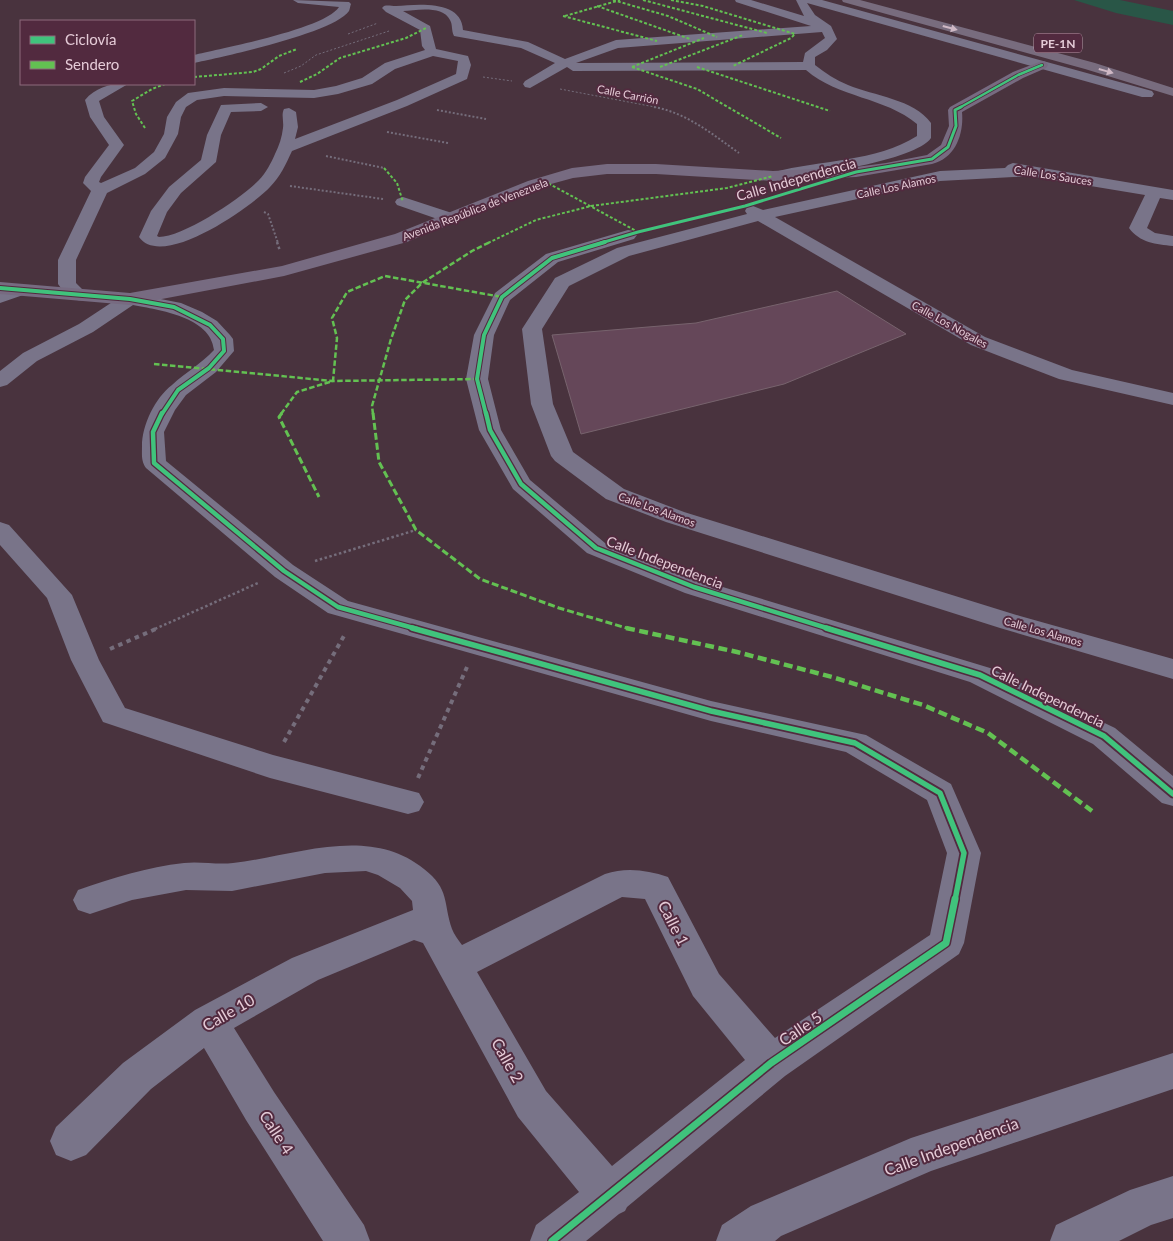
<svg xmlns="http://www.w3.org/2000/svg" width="1173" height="1241" viewBox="0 0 1173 1241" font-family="Lato,sans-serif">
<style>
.water{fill:#295647}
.building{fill:#654759;stroke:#77636d}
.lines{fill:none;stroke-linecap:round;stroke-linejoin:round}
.path-far3{stroke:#756d7b;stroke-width:1;stroke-dasharray:2 2;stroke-linecap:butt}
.path-far2{stroke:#756d7b;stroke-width:2;stroke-dasharray:2 2;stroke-linecap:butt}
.path-far1{stroke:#756d7b;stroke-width:2.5;stroke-dasharray:2.5 2.5;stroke-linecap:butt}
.path{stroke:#756d7b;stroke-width:4;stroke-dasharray:4.5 4.5;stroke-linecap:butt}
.street{fill:#797489;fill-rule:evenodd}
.secondary{fill:#776b81;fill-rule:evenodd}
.highway{fill:#786c7e;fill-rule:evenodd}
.quiet-far3{stroke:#63c152;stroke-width:2;stroke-dasharray:3 2;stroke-linecap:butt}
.quiet-far2{stroke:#63c152;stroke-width:2.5;stroke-dasharray:5.5 2.5;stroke-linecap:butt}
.quiet-far1{stroke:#63c152;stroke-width:3;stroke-dasharray:7 3;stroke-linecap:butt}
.quiet{stroke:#63c152;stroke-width:4.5;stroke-dasharray:9 4.5;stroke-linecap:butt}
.cycleway-far5-casing{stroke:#522a3f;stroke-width:4}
.cycleway-far4-casing{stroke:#522a3f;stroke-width:5}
.cycleway-far3-casing{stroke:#522a3f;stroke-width:6}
.cycleway-far2-casing{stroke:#522a3f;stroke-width:7}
.cycleway-far1-casing{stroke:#522a3f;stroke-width:9}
.cycleway-casing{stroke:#522a3f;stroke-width:10}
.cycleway-far5{stroke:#40c37c;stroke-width:2.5}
.cycleway-far4{stroke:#40c37c;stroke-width:3}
.cycleway-far3{stroke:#40c37c;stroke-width:4}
.cycleway-far2{stroke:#40c37c;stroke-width:4.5}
.cycleway-far1{stroke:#40c37c;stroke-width:5.5}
.cycleway{stroke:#40c37c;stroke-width:7}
.oneway{fill:#cfb8c5}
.labels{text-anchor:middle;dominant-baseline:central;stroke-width:4;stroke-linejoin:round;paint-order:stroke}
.far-street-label{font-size:11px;fill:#e5cbd7;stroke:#522a3f}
.shield{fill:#522a3f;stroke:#b99ba9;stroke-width:1}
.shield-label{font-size:12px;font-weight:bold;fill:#e5cbd7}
.street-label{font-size:14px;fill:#e5cbd7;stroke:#522a3f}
.near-street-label{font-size:16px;fill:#e5cbd7;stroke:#522a3f}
</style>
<rect width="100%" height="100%" fill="#49333e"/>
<!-- water -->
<path class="water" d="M1074,0H1120L1173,11V25L1116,13Z"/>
<!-- building -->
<path class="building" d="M837,291L906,334L784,384L581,434L552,335L696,323Z"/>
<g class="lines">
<!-- path-far3 -->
<path class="path-far3" d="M348,34L378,23
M284,73L301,66L316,55L389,31
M483,77L512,81
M560,89L660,108"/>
<!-- path-far2 -->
<path class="path-far2" d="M654,107C687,113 712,134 739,153
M437,110L486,119
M387,132L448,143
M326,156L384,168
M290,186L383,199
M264,212L268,214L278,243"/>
<!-- path-far1 -->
<path class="path-far1" d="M277,242L280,251
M315,561L416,530
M155,629L258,583"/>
<!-- path -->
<path class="path" d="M110,649L158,628
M284,742L345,634
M418,778L467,667"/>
<!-- street -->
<path class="street" d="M293,0L349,2L351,4C350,6 350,9 349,11C334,33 222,57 194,63V55C222,48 325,29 339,7L298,3Z
M735,0H751L804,16L796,0H822L1152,91L1154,94L1152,97H1142L807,3L815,15L831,26L837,39L827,50L815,57V65C825,73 836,80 848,85C874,96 914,99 931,123V138C915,161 810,175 780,180L774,178L772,175L774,172C820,160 876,162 917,136V124C885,97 838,98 806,70L573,71L567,67L530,88L525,87L523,84L525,81L555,63L521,48L454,36C451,30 453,25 450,20C443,5 416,10 403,11L430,26L436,49L468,56L471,65L467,79L407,106L292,151C286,164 280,177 270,187C251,207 162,270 139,237L151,211L169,187L201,160L207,135L221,105L261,103L268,107L261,111L231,112L221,135L216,162L181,193L167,212L157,236L159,237C183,237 242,198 259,180C266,173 271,163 275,154C279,146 282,137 283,128C284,121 281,115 284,109L289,108L296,112L298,127L295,139L397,100L456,74L458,61L433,56L395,69L372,84L338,94L314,98L224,96L197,100L186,107L181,117L178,134L165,158L145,174L107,193L76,260V283L89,296L87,300C74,303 65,294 58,284V260L91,191L83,183L85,177L109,145L90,117L85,100C96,87 112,83 128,84L99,101L104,117L124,145L101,177L99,182L101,183L135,168L154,152L164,134L167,117L176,102L188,93L224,88L314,90L336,86L362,78L385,63L425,50L422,46L420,30L386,12L382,8L384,6C388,5 391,6 396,6C419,4 462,0 463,30L528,42L565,59L616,40L811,26L736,2ZM822,32L825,38L805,53L803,62L576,63L618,48Z
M1013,163L1173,190V200L1160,198L1147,228L1155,233L1173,236V246C1156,244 1140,243 1129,228L1145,195L1030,176L940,181L775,217L985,337L1072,370L1173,393V405L1059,379L971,345L758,221L629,256L569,286L542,329L553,404L573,452L624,489L684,512L820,554L1020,616L1173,659V679L1000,628L666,522L606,499L555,461L551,456L531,404L522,329L555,278L617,248L747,214L745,211L747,207L753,206L763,210L940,171L1005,168L1008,165Z
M403,197L455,214L457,218L455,222L449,223L397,205L395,202L397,199Z
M628,230L634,231L637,235L634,239L558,262L510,300L494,335L488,379L501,430L530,480L605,543L703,581L990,668L1115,728L1173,776V806L1162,803L1093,744L970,682L685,593L587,553L513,489L479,430L466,379L474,335L495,293L546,254Z
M19,284L26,286L28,290L26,294L0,303V291Z
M130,293L181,303L202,312L217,321L230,335L233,339L234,351L216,372L186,395L175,410L164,432L166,461L293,565L348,601L711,701L866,735L951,784L981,853L964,943L959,954L785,1076L627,1207L625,1211L619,1214L586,1241H530L536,1225L579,1192L518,1117L423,943L414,940L318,980L234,1028L274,1092L364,1225L370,1241H323L246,1120L204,1048L151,1089L86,1155L71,1161L56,1155L50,1141L56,1127L123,1063L195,1010L292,958L413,910L412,901L400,888L378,875L366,871L325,873L232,891L186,890L132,900L90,914L78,910L73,900L78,890C113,878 147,867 184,863C200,861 217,865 233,863C295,856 369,824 424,869C450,889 443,903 452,929C454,934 458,940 462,945L605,874C626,867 647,870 668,877L719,974L775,1038L930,935L947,853L927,800L846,752L711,721L328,613L275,577L146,468C141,461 142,454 142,446C142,425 155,398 172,385C186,372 201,364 214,350C211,317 159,310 133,305L93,332L37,361L7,385L0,387V371L23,353L79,324L123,295ZM622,897L645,899L693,996L745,1060L612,1166L546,1091L477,972Z
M0,522L9,525L72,595L99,660L125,708L273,755L419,793L424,802L419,811L408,814L270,778L103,722L71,660L47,598L0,545Z
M1173,1053V1089L931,1171L781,1236L775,1241H716L722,1225L751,1206L911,1138Z
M1173,1176V1218L1151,1225L1119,1241H1050L1056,1225L1130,1190Z"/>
<!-- secondary -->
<path class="secondary" d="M1042,61L1046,62L1048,65L1046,68L1023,78L962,112C964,133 956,158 932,164L856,177L773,181L656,174H607L573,178L540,187L407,242L284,276L130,305L0,294V282L130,293L282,266L395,234L528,181L572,168L607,164H656L773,171L856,167L886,163L927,155L941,145L949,126L948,110L950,107L1013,72Z"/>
<!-- highway -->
<path class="highway" d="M842,0H860L1095,63L1173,88V96L1085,69L843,2Z"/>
<!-- quiet-far3 -->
<path class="quiet-far3" d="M613,0L668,16L717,37
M643,0L767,33
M671,0L703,6L795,34L791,38L733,66
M597,6L690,39
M563,16L657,41
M565,16L620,0
M632,67L697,89L781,138
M632,67L704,38
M660,67L743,35
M697,67L830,111
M194,77L253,72L261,69L279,56L297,49
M300,82L317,74L340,58L406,38L426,28
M145,128L136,114L132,101L152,89L165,84
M384,168L397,183L403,202
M544,181L638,232
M488,243L536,220L591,206L727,188L773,176"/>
<!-- quiet-far2 -->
<path class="quiet-far2" d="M154,364L333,381L477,379
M281,414L297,392L333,381L337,338L332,318L347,292L385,276L502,297
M373,414L372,406L391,339L405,300L422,283L472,251L490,242"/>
<!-- quiet-far1 -->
<path class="quiet-far1" d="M282,413L279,417L319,497
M373,413L379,462L416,530L480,579L559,608L630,629"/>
<!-- quiet -->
<path class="quiet" d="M626,628L737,652L832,677L923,705L988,733L1092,811"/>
<defs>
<path id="cycleway-far5" d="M959,108L1018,75L1042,65"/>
<path id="cycleway-far4" d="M601,243L638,232L745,206L856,172L932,159L948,147L956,126L955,110L961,107"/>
<path id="cycleway-far3" d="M0,288L130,299L174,307L210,325L223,339L224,351L209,368L178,390L162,414
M486,414L477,379L484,335L502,297L552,258L605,242"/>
<path id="cycleway-far2" d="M162,413L153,432L154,463L284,571L338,607L417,629
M486,413L490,430L521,484L596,548L694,587L830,629"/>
<path id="cycleway-far1" d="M412,628L711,711L855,743L940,793L964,853L955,900
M826,628L980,675L1104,736L1173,794"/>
<path id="cycleway" d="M552,1241L771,1063L946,943L955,899"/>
</defs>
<!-- cycleway-far5 casing -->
<use href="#cycleway-far5" class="cycleway-far5-casing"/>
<!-- cycleway-far4 casing -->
<use href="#cycleway-far4" class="cycleway-far4-casing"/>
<!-- cycleway-far3 casing -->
<use href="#cycleway-far3" class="cycleway-far3-casing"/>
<!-- cycleway-far2 casing -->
<use href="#cycleway-far2" class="cycleway-far2-casing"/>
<!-- cycleway-far1 casing -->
<use href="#cycleway-far1" class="cycleway-far1-casing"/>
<!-- cycleway casing -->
<use href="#cycleway" class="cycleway-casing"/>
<!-- cycleway-far5 -->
<use href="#cycleway-far5" class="cycleway-far5"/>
<!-- cycleway-far4 -->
<use href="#cycleway-far4" class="cycleway-far4"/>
<!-- cycleway-far3 -->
<use href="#cycleway-far3" class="cycleway-far3"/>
<!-- cycleway-far2 -->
<use href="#cycleway-far2" class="cycleway-far2"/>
<!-- cycleway-far1 -->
<use href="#cycleway-far1" class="cycleway-far1"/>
<!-- cycleway -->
<use href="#cycleway" class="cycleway"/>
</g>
<!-- one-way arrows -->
<defs><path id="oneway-solid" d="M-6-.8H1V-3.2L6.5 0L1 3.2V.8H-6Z" transform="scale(1.25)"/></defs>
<g class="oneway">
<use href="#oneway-solid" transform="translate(950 28) rotate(15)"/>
<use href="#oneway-solid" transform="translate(1106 71) rotate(16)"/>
</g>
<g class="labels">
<!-- far-street labels -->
<g class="far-street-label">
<text transform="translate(628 94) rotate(11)">Calle Carrión</text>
<text transform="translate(1053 175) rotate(9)">Calle Los Sauces</text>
<text transform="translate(896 186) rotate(-12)">Calle Los Alamos</text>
<text transform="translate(475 209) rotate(-21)">Avenida República de Venezuela</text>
<text transform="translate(950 324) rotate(29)">Calle Los Nogales</text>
<text transform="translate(657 509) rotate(20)">Calle Los Alamos</text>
<text transform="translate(1043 631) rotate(16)">Calle Los Alamos</text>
</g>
<!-- shield labels -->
<rect class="shield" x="1034" y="33.5" width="48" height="19" rx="4"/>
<g class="shield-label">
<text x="1058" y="43">PE-1N</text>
</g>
<!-- street labels -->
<g class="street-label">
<text transform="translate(796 179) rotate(-16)">Calle Independencia</text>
<text transform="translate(665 562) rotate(21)">Calle Independencia</text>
<text transform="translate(1048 696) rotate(26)">Calle Independencia</text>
</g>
<!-- near-street labels -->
<g class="near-street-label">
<text transform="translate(674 923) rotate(63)">Calle 1</text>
<text transform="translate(228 1012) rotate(-30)">Calle 10</text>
<text transform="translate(800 1028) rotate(-34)">Calle 5</text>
<text transform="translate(508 1060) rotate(61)">Calle 2</text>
<text transform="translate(277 1132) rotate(57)">Calle 4</text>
<text transform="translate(951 1146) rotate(-20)">Calle Independencia</text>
</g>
</g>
<!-- legend -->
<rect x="20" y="20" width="175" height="65" fill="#522a3f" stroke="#8d6a7c"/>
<rect x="30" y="36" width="25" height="8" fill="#40c37c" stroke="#8d6a7c"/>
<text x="65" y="45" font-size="15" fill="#e5cbd7">Ciclovía</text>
<rect x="30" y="61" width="25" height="8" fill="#63c152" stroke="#8d6a7c"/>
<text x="65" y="70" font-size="15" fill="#e5cbd7">Sendero</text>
</svg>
